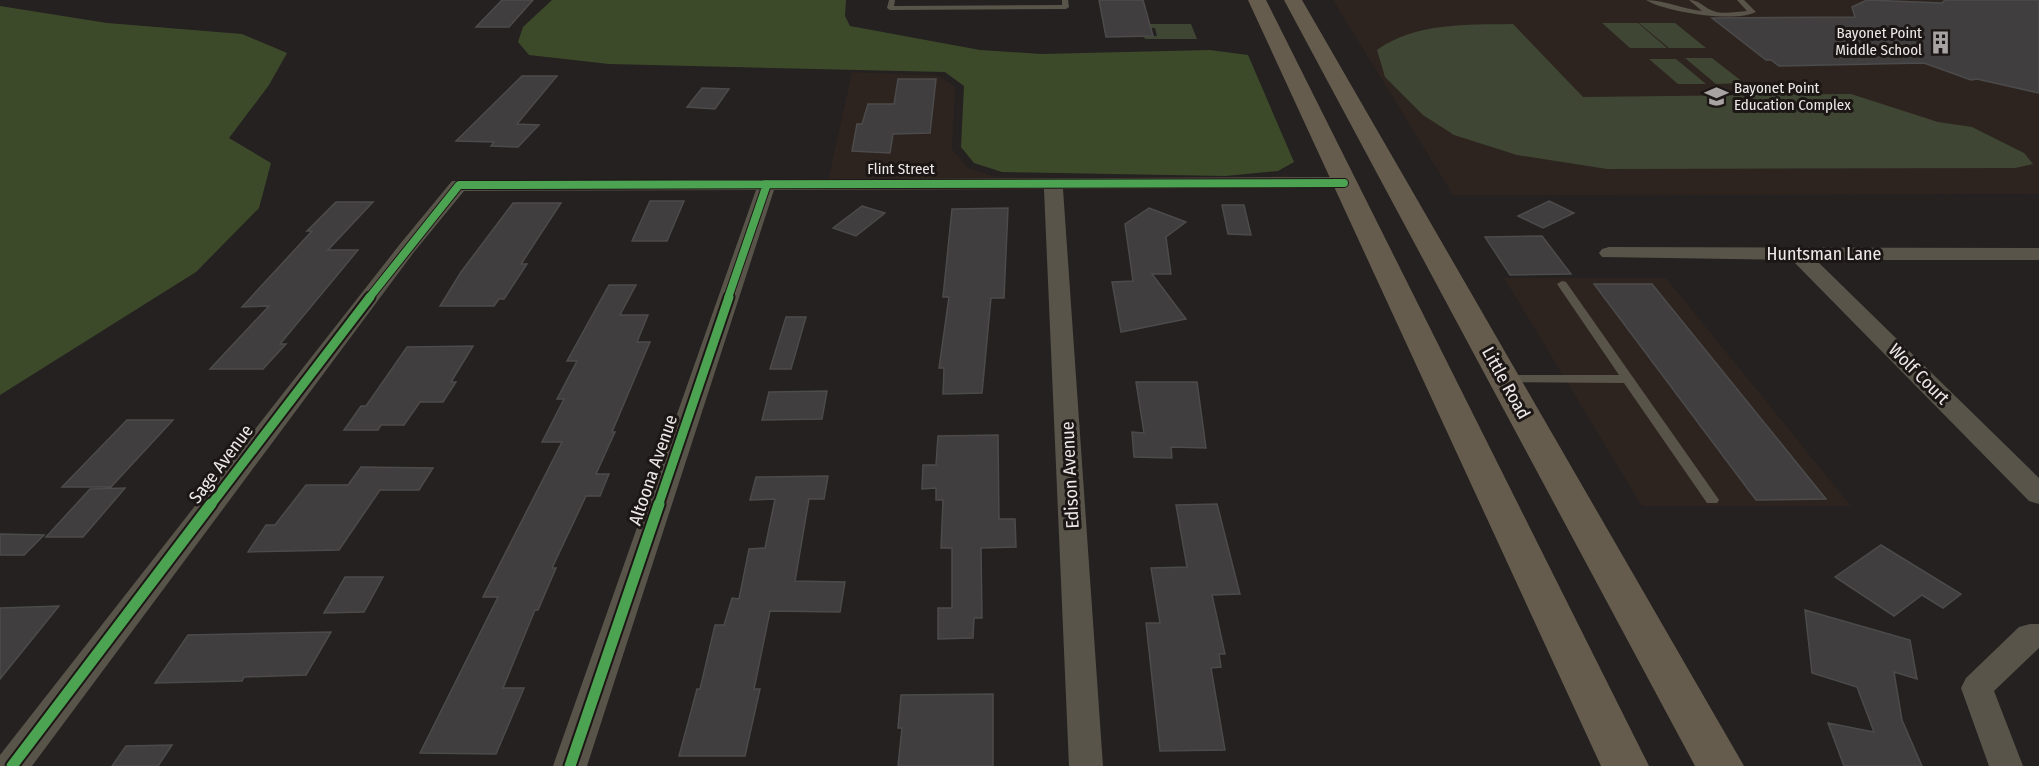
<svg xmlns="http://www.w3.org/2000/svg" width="2039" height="766" viewBox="0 0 2039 766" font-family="'Fira Sans Condensed',sans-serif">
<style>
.built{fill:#2e241f}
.green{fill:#3f4734}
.forest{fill:#3d4a2a}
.building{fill:#403e3f;stroke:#4c4b4b;stroke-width:1.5}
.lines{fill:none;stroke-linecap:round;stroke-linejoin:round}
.service{fill:#59544a;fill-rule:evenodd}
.minor{fill:#59544a;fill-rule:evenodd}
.primary{fill:#655c4d;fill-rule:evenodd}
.cycleway-far2-casing{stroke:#1c1715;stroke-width:10}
.cycleway-far1-casing{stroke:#1c1715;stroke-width:13}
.cycleway-casing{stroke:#1c1715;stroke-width:15}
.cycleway-far2{stroke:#4ca352;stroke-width:8}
.cycleway-far1{stroke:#4ca352;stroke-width:9}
.cycleway{stroke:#4ca352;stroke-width:11}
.labels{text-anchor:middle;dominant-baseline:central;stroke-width:6;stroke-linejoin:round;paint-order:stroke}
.far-poi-label{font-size:15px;fill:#ede9e8;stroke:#1c1715;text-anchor:end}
.far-street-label{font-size:15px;fill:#ede9e8;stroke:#1c1715}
.street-label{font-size:18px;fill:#ede9e8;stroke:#1c1715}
</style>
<rect width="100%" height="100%" fill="#242120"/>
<!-- built -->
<path class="built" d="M1333,0H2039V194L1453,195Z
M852,72L939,76L955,87L952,149L968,168L996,177L1227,181L1288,175L1296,189L826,190Z
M1504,278H1666L1851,506H1642Z"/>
<!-- green -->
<path class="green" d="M1602,23H1638L1667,48H1630Z
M1639,23H1675L1706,48H1669Z
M1149,24H1191L1197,39H1145L1144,37L1157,36L1155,28H1151Z
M1513,24L1583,97L1851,94L1938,122L1972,127L2024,153L2033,164L2015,168L1607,169L1517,155L1454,135L1423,115L1385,77L1377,50C1416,22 1467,25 1513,24Z
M1685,58H1712L1744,83L1716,84Z
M1649,59H1676L1706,84H1678Z"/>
<!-- forest -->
<path class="forest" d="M552,0H846L845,16L850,26L980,50L1041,54L1210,50L1248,55L1294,162L1278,171L1225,176L1002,172L974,163L961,147L964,86L945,72L609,64L529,55L518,42L523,27Z
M0,6L107,23L242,34L287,53L269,85L229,138L271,163L259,208L196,272L0,395Z"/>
<!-- building -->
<path class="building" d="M502,0H533L509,27H476Z
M1099,0H1143L1153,36L1106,37Z
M1867,0L1942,3L1945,0H2039V93L1977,79L1971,80L1924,63L1779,66L1771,60H1766L1712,18L1855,17L1852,7Z
M522,76H557L517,124L539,125L518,147L491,146L494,142L456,141Z
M898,79H936L930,133L893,134L890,153L852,151L857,124H862L868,104H894Z
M702,88L729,89L715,109L687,107Z
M650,201H684L667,241H632Z
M1549,201L1574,213L1543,228L1518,216Z
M336,202H373L328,250H358L280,344H286L263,369H210L269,306L242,307L312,231H307Z
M513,203H561L521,264H527L504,299H499L494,306H440L461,272Z
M1222,205H1244L1251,235L1228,234Z
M862,206L885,213L856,236L833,228Z
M1008,208L1004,298H991L982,393L943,394L944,368H939L949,297H943L952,209Z
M1149,208L1186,222L1166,237L1171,274H1152L1186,319L1121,332L1112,282L1133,281L1125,224Z
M1542,236L1571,274L1510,275L1485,237Z
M1594,284H1652L1826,499L1756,500Z
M609,285H636L620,315H648L637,342H650L612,432H615L596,474H609L600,496H586L552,568H556L538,610H535L503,688H524L496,754L420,753L498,597H483L562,442H542L564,399H557L577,361H567Z
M786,317H806L791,369H770Z
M473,346L451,382H456L443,402H420L404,425H381L378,430H344L361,406H366L407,347Z
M1136,382H1197L1206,448L1171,447L1172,458L1134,457L1132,432L1144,433Z
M827,391L822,419L762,420L769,392Z
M127,420H173L111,487H62Z
M998,435L999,519H1015L1016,547L981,548L982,618H974L973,638L938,639V608H952V548H941L943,500H936V488L922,489L923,465H936L938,436Z
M361,467L433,468L419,490H380L339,550L248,552L266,525H275L306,485H348Z
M828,476L824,499H809L795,581L845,582L840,612L770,611L754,689H760L745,756H679L697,689H700L715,625H724L732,598L739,599L749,549L765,548L775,499L750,500L756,477Z
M125,488L83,537H46L90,489Z
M1217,504L1240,594L1212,595L1225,654H1219L1221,667L1211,668L1225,750L1160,751L1146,623H1160L1151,568L1187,567L1176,505Z
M0,534L44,535L24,555H0Z
M1881,545L1961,594L1943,608L1922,595L1894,616L1835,577Z
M345,577H383L364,612L324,613Z
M59,606L0,679V608Z
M1805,610L1910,640L1917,679L1894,672L1902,720L1922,766H1844L1828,723L1874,732L1857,687L1812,673Z
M331,632L306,675L244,677L242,681L155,683L188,635Z
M993,694V766H898L902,728H898L901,695Z
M172,745L158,766H112L126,746Z"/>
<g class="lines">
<!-- service -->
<path class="service" d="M889,0H895L894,6L1062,5V0H1068L1069,7L1066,9L890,10L887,8Z
M1646,0C1664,0 1683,9 1702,11L1689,0C1699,0 1702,6 1711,10C1720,15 1736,12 1747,11L1737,0H1744L1756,12C1735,23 1665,12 1646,0Z
M1562,281L1566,282L1717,497L1719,500L1717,503H1707L1624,383L1501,382L1499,379L1505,375H1619L1557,284Z"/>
<!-- minor -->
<path class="minor" d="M1344,177L1353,183L1351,187L1063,189L1103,766H1069L1044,189L774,190L587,766H553L756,190L464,191L414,252L32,766H0V755L400,244L452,181Z
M1609,247L2039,248V260H1816L2039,478V504L2029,501L1792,260L1602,257L1599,253L1602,249Z
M2030,624H2039V648L1994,691L2023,766H1989L1961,688L1966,678L2019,627Z"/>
<!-- primary -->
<path class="primary" d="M1248,0H1266L1649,766H1601Z
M1284,0H1302L1744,766H1695Z"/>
<defs>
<path id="cycleway-far2" d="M369,298L459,185L1344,183
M728,298L767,184"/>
<path id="cycleway-far1" d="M210,506L370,297
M658,506L729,297"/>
<path id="cycleway" d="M12,766L211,504
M570,766L659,504"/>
</defs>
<!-- cycleway-far2 casing -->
<use href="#cycleway-far2" class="cycleway-far2-casing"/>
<!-- cycleway-far1 casing -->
<use href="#cycleway-far1" class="cycleway-far1-casing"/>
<!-- cycleway casing -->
<use href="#cycleway" class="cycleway-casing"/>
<!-- cycleway-far2 -->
<use href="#cycleway-far2" class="cycleway-far2"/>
<!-- cycleway-far1 -->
<use href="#cycleway-far1" class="cycleway-far1"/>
<!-- cycleway -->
<use href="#cycleway" class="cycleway"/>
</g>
<!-- icons -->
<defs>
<symbol id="building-bare" viewBox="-9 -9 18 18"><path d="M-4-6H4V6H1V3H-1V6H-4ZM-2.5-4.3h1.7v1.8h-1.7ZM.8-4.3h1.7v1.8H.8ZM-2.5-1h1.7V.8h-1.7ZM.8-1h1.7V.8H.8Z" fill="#a7a3a2" stroke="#1c1715" stroke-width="2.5" paint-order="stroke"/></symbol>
<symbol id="school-bare" viewBox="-9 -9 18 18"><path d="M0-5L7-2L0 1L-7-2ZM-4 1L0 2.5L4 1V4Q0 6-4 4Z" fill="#a7a3a2" stroke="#1c1715" stroke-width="2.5" paint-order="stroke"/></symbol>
</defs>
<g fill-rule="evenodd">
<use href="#building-bare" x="1924" y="26" width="33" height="33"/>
<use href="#school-bare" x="1700" y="80" width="33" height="33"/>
</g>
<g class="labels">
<!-- far-poi labels -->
<g class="far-poi-label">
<text x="1922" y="33">Bayonet Point<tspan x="1922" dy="17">Middle School</tspan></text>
<text x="1734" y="88" text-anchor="start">Bayonet Point<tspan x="1734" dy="17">Education Complex</tspan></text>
</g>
<!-- far-street labels -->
<g class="far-street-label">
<text x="901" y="169">Flint Street</text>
</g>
<!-- street labels -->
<g class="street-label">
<text x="1824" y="254">Huntsman Lane</text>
<text transform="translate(1919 374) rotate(45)">Wolf Court</text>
<text transform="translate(1506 383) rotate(61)">Little Road</text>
<text transform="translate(221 464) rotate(-53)">Sage Avenue</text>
<text transform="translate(653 470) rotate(-71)">Altoona Avenue</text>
<text transform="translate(1070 475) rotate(-93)">Edison Avenue</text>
</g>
</g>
</svg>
